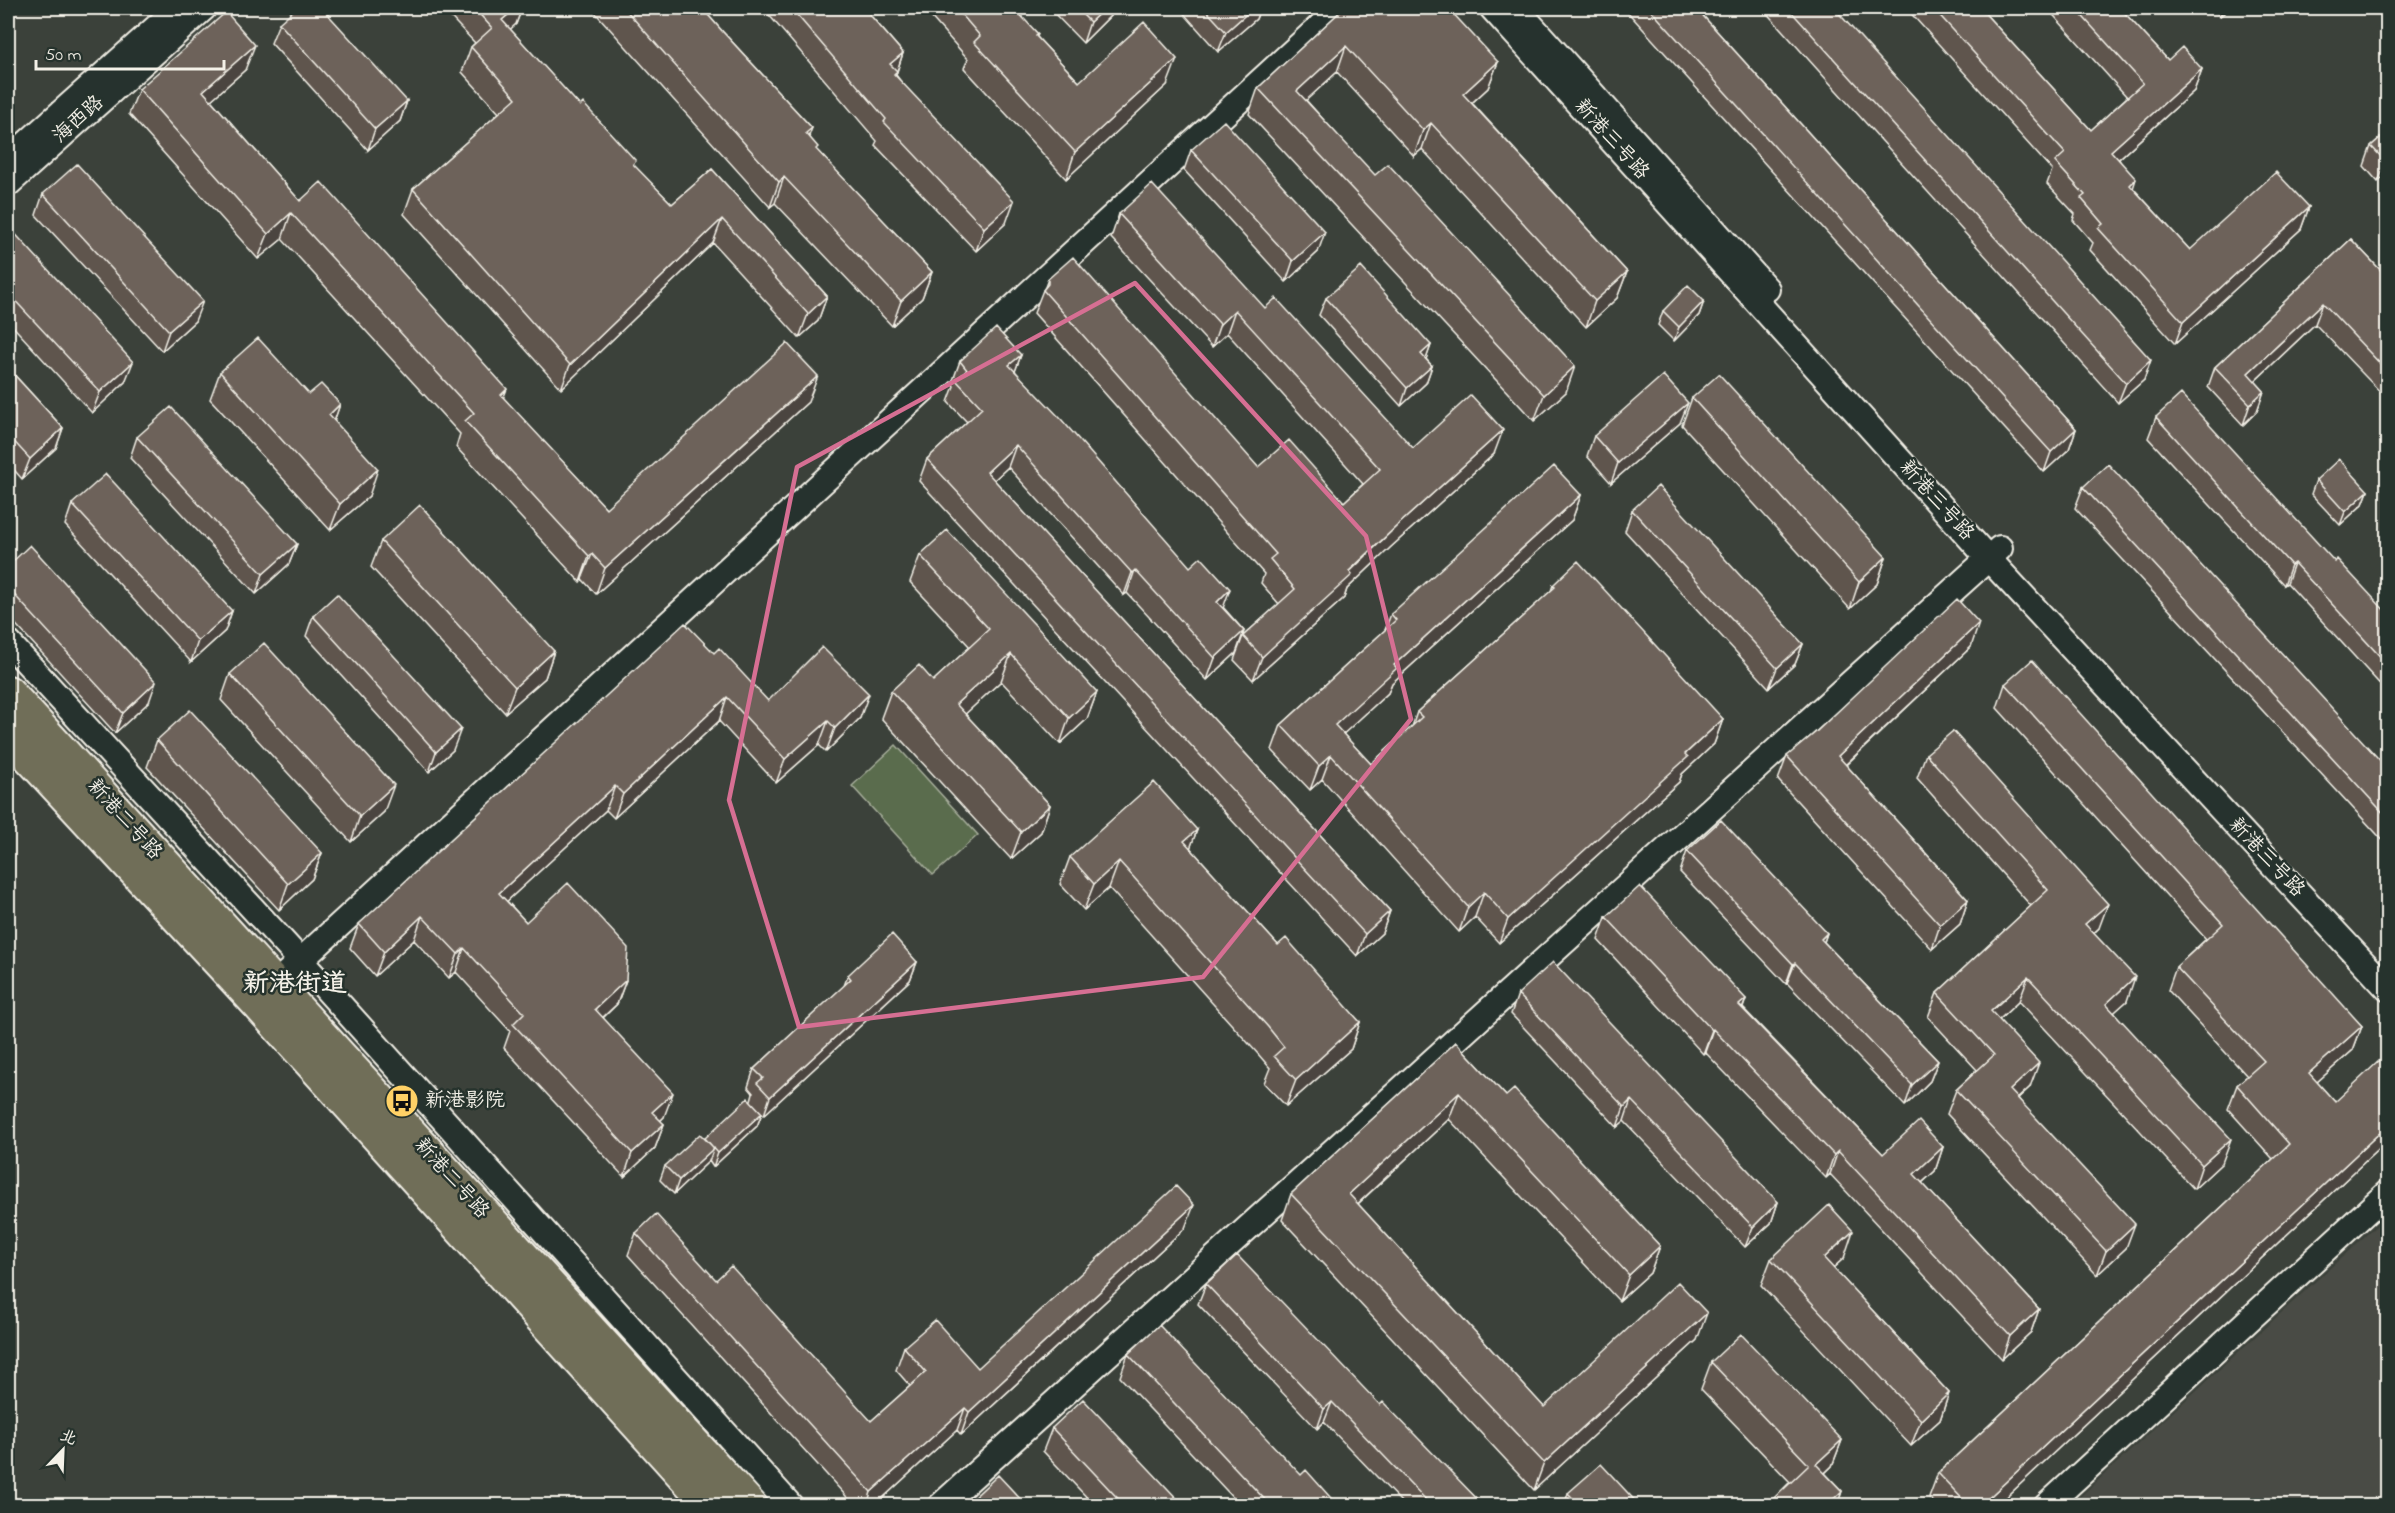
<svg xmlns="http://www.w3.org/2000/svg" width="2395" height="1513" viewBox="0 0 2395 1513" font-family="'Indie Flower','LXGW WenKai TC',sans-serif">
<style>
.built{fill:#4a4b44}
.green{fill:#5a6c4e;stroke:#a7ae9b;stroke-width:1.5}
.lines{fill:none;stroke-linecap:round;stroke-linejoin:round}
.minor-casing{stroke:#f4f1e8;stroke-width:28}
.major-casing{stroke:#f4f1e8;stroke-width:36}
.minor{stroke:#26332d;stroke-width:24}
.major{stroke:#706e59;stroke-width:32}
.wall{fill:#5e544d;stroke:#f4f1e8;stroke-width:1.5}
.shaded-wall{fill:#4c453f;stroke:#f4f1e8;stroke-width:1.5}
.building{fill:#6d625a;stroke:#f4f1e8;stroke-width:1.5}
.marked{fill:none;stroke:#d66f93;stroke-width:4.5;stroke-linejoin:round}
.labels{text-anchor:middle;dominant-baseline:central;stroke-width:5;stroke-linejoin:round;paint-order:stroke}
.street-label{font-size:20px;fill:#f4f1e8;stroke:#26332d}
.poi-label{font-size:20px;fill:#f4f1e8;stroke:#26332d;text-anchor:start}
.district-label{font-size:26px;font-weight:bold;fill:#f4f1e8;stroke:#26332d}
</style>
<rect width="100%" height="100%" fill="#3b413a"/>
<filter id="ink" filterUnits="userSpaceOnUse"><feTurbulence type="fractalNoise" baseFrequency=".0167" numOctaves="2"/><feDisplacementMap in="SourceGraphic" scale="12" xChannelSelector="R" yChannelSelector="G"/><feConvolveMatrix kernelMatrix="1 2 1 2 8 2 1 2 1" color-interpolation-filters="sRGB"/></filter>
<g filter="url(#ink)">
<!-- built -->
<path class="built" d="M2387,1216V1505H2071Z"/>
<!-- green -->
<path class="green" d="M896,745L978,835L933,875L852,786Z"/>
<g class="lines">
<defs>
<path id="minor" d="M1492,8L1988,558L2388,989
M1516,8L1767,289
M8,160L178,8
M8,184L204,8
M8,642L300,960L791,1506
M262,996L1340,8
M940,1506L2000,548
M2046,1506L2388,1192"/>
<path id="major" d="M8,692L751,1506
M8,734L256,1002L711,1506"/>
</defs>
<!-- minor casing -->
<use href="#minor" class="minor-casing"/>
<!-- major casing -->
<use href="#major" class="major-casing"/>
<!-- minor -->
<use href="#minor" class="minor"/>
<!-- major -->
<use href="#major" class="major"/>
</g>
<!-- wall -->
<path class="wall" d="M442,8H522L516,24L510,29L634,166L672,204L712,169L827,296L818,321L799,338L713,243L561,389L404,214L413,189L499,113L462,72L471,47L475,43Z
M591,8H702L723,32L812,128L809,136L817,151L932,272L922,298L892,326L775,203L770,207Z
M763,8H864L903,53L896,75L1006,223L976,251L875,145L877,141Z
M923,8H1009L1038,34L1037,37L1079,82L1167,85L1066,179L964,68L968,59Z
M1049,8H1115L1113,13L1083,43Z
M1179,8H1260L1256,19L1218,52Z
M1344,8L1498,62L1488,88L1472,103L1627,272L1617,298L1586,327L1422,149L1414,156L1337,72L1306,100L1566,392L1534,421L1249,114L1258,88Z
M1624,8H1696L2076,429L2069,449L2044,472Z
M1762,8H1834L2144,380L2118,403Z
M1906,8H1980L2091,130L2127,97L2047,8H2120L2168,60L2202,69L2194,91L2119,159L2133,188L2190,250L2309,207L2301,229L2175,344L2090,250L2093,243L2073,220L2075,214L2047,184L2052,170Z
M2212,8H2230L2220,16Z
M279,23L407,101L400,121L368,150L271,43Z
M245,70L211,100L300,201L503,398L606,508L808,402L596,594L582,579L580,582L456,447L460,434L282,239L258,259L129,114L139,89Z
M2388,131V173L2378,182L2364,166L2371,146Z
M1191,150L1318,252L1286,282L1184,170Z
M43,194L195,321L162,351L36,215Z
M1119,214L1265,308L1413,448L1494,454L1391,547L1347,589L1344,598L1253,680L1234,660L1243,636L1279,604L1261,583L1264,574L1034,313L1043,290L1045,287L1048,279L1258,467L1344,502L1363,484L1227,333L1212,347L1111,238Z
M8,226L125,382L92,413L8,321Z
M2351,239L2388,278V298L2386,301L2388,302V400L2315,324L2255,381L2264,391L2257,411L2243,425L2208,387L2215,367Z
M1326,298L1431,345L1426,359L1432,366L1426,383L1401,406L1319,315Z
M1704,301L1699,315L1674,341L1658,325L1663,311Z
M1021,355L1015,371L1244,631L1236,653L1207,680L1127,593L1124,595L1008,467L994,480L1390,911L1382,933L1357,956L919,481L927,459L967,422L948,402L954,386L952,383L960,361Z
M8,368L63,428L56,448L22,479L8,463Z
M220,372L309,394L340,404L334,421L369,496L330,530L210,399Z
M1692,398L1886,557L1877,584L1850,609L1682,425Z
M2156,417L2335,562L2388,614V693L2287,583L2284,585L2148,438Z
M1680,423L1611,483L1587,456L1594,436Z
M137,437L297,544L289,564L256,594L130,458Z
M2316,480L2368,491L2363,504L2340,525L2311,494Z
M2083,487L2388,769V846L2075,508Z
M1581,495L1572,520L1392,683L1388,693L1343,734L1371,764L1412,727L1417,712L1551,591L1553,585L1723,719L1714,744L1682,774L1679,782L1499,943L1475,917L1459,932L1322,779L1310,790L1272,750L1281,725L1385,630L1391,614Z
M72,504L232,611L225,631L191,662L65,525Z
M1632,510L1803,644L1795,664L1769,688L1625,531Z
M2388,522V534L2384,530Z
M381,541L554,651L545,678L505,713L371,567Z
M920,555L1097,692L1087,719L1060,744L1001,681L965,714L1050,805L1041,832L1011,859L881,718L891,691L933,681L970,647L910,582Z
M8,566L149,702L115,733L8,616Z
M313,616L453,750L429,772L306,636Z
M1971,647L1846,765L1968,900L1960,924L1932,949L1778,780L1787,756Z
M714,653L768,701L860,718L826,752L819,745L776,783L719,721L614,818L606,810L507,901L526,922L626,980L617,1004L603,1018L664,1117L660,1121L664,1124L655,1148L624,1177L504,1048L510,1031L456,972L449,978L414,940L375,976L350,948L359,924Z
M230,674L384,812L351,842L221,700Z
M2005,684L2362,1026L2353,1050L2317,1082L2335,1102L2388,1140L1997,1506H1937L1929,1497L1938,1473L2273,1159L2228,1109L2237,1085L2247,1076L2168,990L2176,967L2206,939L1997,708Z
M157,740L322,853L312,879L279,910L147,767Z
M1926,754L2099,928L2094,933L2127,1001L2114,1012L2222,1163L2194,1189L2019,1001L1999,1020L2030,1087L2018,1098L2126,1248L2097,1275L1947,1114L1956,1090L1977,1070L1928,1017L1937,993L2031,906L1917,778Z
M1197,830L1190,848L1278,945L1360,1022L1351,1049L1286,1106L1264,1083L1270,1068L1258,1054L1109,888L1084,910L1060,884L1070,857Z
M1687,851L1827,933L1824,942L1938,1061L1930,1081L1905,1106L1787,983L1786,984L1680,872Z
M1606,917L1746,999L1743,1008L1883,1154L1943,1147L1935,1171L1922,1183L2039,1309L2031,1332L2002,1359L1830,1174L1826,1178L1705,1052L1703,1054L1598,940Z
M917,962L910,980L764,1115L762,1113L757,1126L713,1167L709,1161L674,1194L660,1180L665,1166L705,1139L751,1100L753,1093L748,1087L754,1069L844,986L848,975Z
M1518,994L1778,1202L1771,1223L1745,1247L1624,1121L1617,1127L1511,1014Z
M1456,1042L1506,1096L1660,1246L1650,1273L1619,1301L1449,1119L1358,1204L1544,1407L1697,1340L1534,1490L1282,1220L1291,1194Z
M1185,1228L961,1435L957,1430L874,1506H855L628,1255L636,1233L716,1280L871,1421L910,1386L896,1370L904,1347L978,1368Z
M1844,1258L1833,1268L1949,1393L1940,1420L1911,1446L1761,1285L1771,1259Z
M1206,1284L1380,1405L1484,1506H1405L1324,1422L1317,1429L1198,1304Z
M1128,1354L1301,1475L1338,1506H1241L1120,1377Z
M1711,1362L1842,1440L1832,1466L1825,1473L1842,1491L1837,1506H1766L1790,1482L1701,1389Z
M1052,1428L1184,1506H1095L1043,1451Z
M1568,1493L1640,1506H1564Z"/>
<!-- shaded-wall -->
<path class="shaded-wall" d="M516,8H522L516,24L493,45L502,20Z
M1105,8H1115L1113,13L1083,43L1090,22Z
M1253,8H1260L1256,19L1218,52L1226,32Z
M2223,8H2230L2220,16Z
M255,45L245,70L193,116L203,91Z
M1346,46L1337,72L1288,117L1297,91Z
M903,53L897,71L889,94L890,64Z
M1177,59L1167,85L1066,179L1075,152Z
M1498,62L1488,88L1454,119L1463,94Z
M2202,69L2194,91L2103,173L2111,151Z
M407,101L400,121L368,150L375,129Z
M1431,123L1422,149L1414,156L1423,130Z
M2388,160V173L2378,182L2386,162Z
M784,177L775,203L770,207L779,182Z
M2136,179L2129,201L2130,185Z
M1014,201L1006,223L976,251L984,228Z
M2309,207L2301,229L2175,344L2183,322Z
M291,213L282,239L258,259L268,234Z
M722,219L713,243L561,389L570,365Z
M1325,232L1318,252L1286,282L1293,261Z
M932,272L922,298L892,326L901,301Z
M1627,272L1617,298L1586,327L1595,301Z
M2388,288V298L2385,304L2381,294Z
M827,296L818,321L799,338L808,314Z
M203,301L195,321L162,351L169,331Z
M1704,301L1699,315L1674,341L1679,327Z
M2323,303L2315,324L2241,394L2248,373Z
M1235,310L1227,333L1212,347L1220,324Z
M1431,345L1425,362L1421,354Z
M1021,355L1013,377L1009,365Z
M2151,360L2144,380L2118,403L2126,383Z
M133,362L125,382L92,413L100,392Z
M1432,366L1426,383L1401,406L1407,388Z
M1575,366L1566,392L1534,421L1544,395Z
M818,376L808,402L596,594L605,568Z
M507,389L497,414L501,395Z
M2264,391L2257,411L2243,425L2250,404Z
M1688,403L1680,423L1611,483L1618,463Z
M340,404L331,431L329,415Z
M63,428L56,448L22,479L30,459Z
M2076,429L2069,449L2044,472L2051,452Z
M1503,430L1494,454L1391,547L1347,589L1344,598L1253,680L1262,657L1399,524Z
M1016,445L1008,467L979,494L987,472Z
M378,469L369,496L330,530L340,504Z
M2368,491L2363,504L2340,525L2345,512Z
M1581,495L1572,520L1392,683L1388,693L1326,750L1335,725L1394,665Z
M297,544L289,564L256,594L263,574Z
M592,554L582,579L580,582L589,556Z
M1886,557L1877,584L1850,609L1859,582Z
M2294,563L2287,583L2284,585L2291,565Z
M1135,570L1127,593L1124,595L1132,573Z
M1230,589L1222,611L1217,602Z
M232,611L225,631L191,662L198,641Z
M1979,623L1971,647L1829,780L1838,756Z
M1244,631L1236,653L1207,680L1215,658Z
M1803,644L1795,664L1769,688L1777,668Z
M554,651L545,678L505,713L515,687Z
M1011,654L1001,681L947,731L956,704Z
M156,682L149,702L115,733L123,713Z
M1097,692L1087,719L1060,744L1069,718Z
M869,694L860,718L826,752L835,728Z
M727,697L719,721L614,818L623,794Z
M1723,719L1714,744L1682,774L1679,782L1499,943L1508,919Z
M828,721L819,745L776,783L785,759Z
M461,729L453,750L429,772L436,752Z
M1331,755L1322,779L1310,790L1319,766Z
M394,785L384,812L351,842L360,816Z
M615,786L606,810L490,917L499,893Z
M1050,805L1041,832L1011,859L1021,832Z
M1197,830L1187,857L1184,841Z
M322,853L312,879L279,910L288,884Z
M1119,861L1109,888L1084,910L1094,884Z
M1484,892L1475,917L1459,932L1468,907Z
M1968,900L1960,924L1932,949L1940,925Z
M2108,904L2099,928L2077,948L2085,924Z
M1390,911L1382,933L1357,956L1365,934Z
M422,916L414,940L375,976L384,952Z
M1827,933L1820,953L1821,939Z
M464,948L456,972L449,978L458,954Z
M917,962L910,980L764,1115L770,1097Z
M1795,963L1787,983L1786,984L1793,964Z
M2028,977L2019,1001L1983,1035L1991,1011Z
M2135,977L2127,1001L2097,1028L2106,1004Z
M626,980L617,1004L586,1033L595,1009Z
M1746,999L1737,1022L1739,1005Z
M1360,1022L1351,1049L1286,1106L1296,1080Z
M2362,1026L2353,1050L2300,1097L2309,1073Z
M1713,1029L1705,1052L1703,1054L1712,1030Z
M1938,1061L1930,1081L1905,1106L1912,1085Z
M2039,1063L2030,1087L2001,1114L2010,1090Z
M673,1093L664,1117L644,1136L652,1112Z
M1459,1093L1449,1119L1339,1221L1349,1194Z
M1631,1100L1624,1121L1617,1127L1624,1107Z
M762,1113L757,1126L713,1167L718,1153Z
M664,1124L655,1148L624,1177L632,1153Z
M2388,1125V1140L1997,1506H1980Z
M2231,1139L2222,1163L2194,1189L2202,1165Z
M1943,1147L1935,1171L1906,1197L1914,1174Z
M714,1148L709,1161L674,1194L679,1180Z
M1838,1151L1830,1174L1826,1178L1834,1155Z
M1778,1202L1771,1223L1745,1247L1753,1227Z
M1194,1205L1185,1228L961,1435L969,1412Z
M2135,1224L2126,1248L2097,1275L2106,1251Z
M1853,1231L1844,1258L1814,1285L1824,1258Z
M1660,1246L1650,1273L1619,1301L1629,1275Z
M2039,1309L2031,1332L2002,1359L2010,1336Z
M1707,1313L1697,1340L1534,1490L1544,1463Z
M1949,1393L1940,1420L1911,1446L1921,1420Z
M1332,1402L1324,1422L1317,1429L1324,1409Z
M965,1408L957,1430L874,1506H867L871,1492Z
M1842,1440L1832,1466L1807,1490L1816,1464Z
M1842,1491L1837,1506H1826Z"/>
<!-- building -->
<path class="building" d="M296,8H322L407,101L375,129L279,23Z
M474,8H516L502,20L580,106L583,103L636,161L633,164L672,204L712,169L827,296L808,314L722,219L570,365L413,189L516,98L471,47L492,28Z
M624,8H702L723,32L812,128L806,133L818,147L816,149L932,272L901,301L784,177L779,182Z
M791,8H864L903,53L890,64L897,71L894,74L1014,201L984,228L884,122L886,119Z
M956,8H1009L1010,9L1014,8L1038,34L1036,36L1079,82L1144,22L1177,59L1075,152L974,42L980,36Z
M1076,8H1105L1090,22Z
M1204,8H1253L1226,32Z
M1344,8H1448L1498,62L1463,94L1627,272L1595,301L1431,123L1423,130L1346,46L1297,91L1375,175L1388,164L1575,366L1544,395L1258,88Z
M1649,8H1696L2076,429L2051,452Z
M1788,8H1834L2151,360L2126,383Z
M1933,8H1980L2091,130L2143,83L2075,8H2120L2168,60L2182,47L2202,69L2111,151L2136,179L2130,185L2190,250L2276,172L2309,207L2183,322L2098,228L2103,224L2081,198L2085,195L2055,162L2065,153Z
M226,12L255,45L203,91L300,201L321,182L507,389L501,395L606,508L787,343L818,376L605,568L592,554L589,556L465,421L474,413L291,213L268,234L139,89Z
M1224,121L1325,232L1293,261L1191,150Z
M2388,131V160L2386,162L2371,146Z
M77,164L203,301L169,331L43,194Z
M1152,184L1265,308L1276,298L1413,448L1471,395L1503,430L1399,524L1349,571L1352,575L1262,657L1243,636L1295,589L1270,559L1276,554L1043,290L1048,284V279L1073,257L1258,467L1289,440L1344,502L1380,469L1235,310L1220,324L1119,214Z
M8,226L133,362L100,392L8,293Z
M2351,239L2388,278V288L2381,294L2388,302V372L2323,303L2248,373L2264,391L2250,404L2215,367Z
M1361,267L1431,345L1421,354L1432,366L1407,388L1326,298Z
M1688,285L1704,301L1679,327L1663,311Z
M996,328L1021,355L1009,365L1061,419L1190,567L1201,557L1230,589L1217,602L1244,631L1215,658L1135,570L1132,573L1016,445L987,472L1390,911L1365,934L927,459L982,408L956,380L967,370L960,361Z
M258,338L309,394L321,384L340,404L329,415L378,469L340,504L220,372Z
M8,368L63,428L30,459L8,435Z
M1719,374L1886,557L1859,582L1692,398Z
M1663,375L1688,403L1618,463L1594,436Z
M2181,394L2335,562L2337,559L2388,614V665L2294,563L2291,565L2156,417Z
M171,407L297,544L263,574L137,437Z
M2339,459L2368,491L2345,512L2316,480Z
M2108,464L2388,769V818L2083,487Z
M1554,466L1581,495L1394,665L1397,668L1335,725L1371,764L1422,717L1417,712L1555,587L1553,585L1578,561L1723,719L1685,754L1688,757L1508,919L1484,892L1468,907L1331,755L1319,766L1281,725L1396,620L1391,614Z
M106,474L232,611L198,641L72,504Z
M1658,486L1803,644L1777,668L1632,510Z
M420,505L554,651L515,687L381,541Z
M947,530L1097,692L1069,718L1011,654L956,704L1050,805L1021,832L891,691L919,665L933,681L989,629L920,555Z
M30,545L156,682L123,713L8,588V566Z
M337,594L461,729L436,752L313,616Z
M1957,599L1979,623L1838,756L1968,900L1940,925L1787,756L1816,732Z
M685,623L714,653L719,648L768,701L822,647L869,694L835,728L828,721L785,759L727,697L623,794L615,786L499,893L526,922L568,883L628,948L626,980L595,1009L673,1093L652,1112L664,1124L632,1153L513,1024L524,1013L464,948L458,954L422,916L384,952L359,924Z
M264,643L394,785L360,816L230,674Z
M2032,660L2362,1026L2309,1073L2335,1102L2380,1060L2388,1069V1125L1980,1506H1969L1938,1473L2289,1144L2237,1085L2264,1061L2176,967L2223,924L2005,684Z
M190,710L322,853L288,884L157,740Z
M1953,731L2108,904L2085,924L2135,977L2106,1004L2231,1139L2202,1165L2028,977L1991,1011L2039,1063L2010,1090L2135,1224L2106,1251L1956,1090L1994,1055L1937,993L2048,890L1926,754Z
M1154,782L1197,830L1184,841L1278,945L1286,938L1360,1022L1296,1080L1274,1056L1284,1047L1268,1027L1119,861L1094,884L1070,857Z
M1721,820L1827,933L1821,939L1938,1061L1912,1085L1795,963L1793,964L1687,851Z
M1640,886L1746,999L1739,1005L1883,1154L1919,1121L1943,1147L1914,1174L2039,1309L2010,1336L1838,1151L1834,1155L1713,1029L1712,1030L1606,917Z
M892,934L917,962L770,1097L757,1083L763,1078L754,1069L851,979L848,975Z
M1553,962L1778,1202L1753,1227L1631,1100L1624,1107L1518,994Z
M1456,1042L1506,1096L1514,1089L1660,1246L1629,1275L1459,1093L1349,1194L1544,1407L1678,1282L1707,1313L1544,1463L1291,1194Z
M748,1098L762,1113L718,1153L705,1138Z
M700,1134L714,1148L679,1180L665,1166Z
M1176,1186L1194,1205L969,1412L965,1408L871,1492L636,1233L656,1214L716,1280L731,1266L871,1421L926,1372L904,1347L935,1320L978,1368Z
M1829,1205L1853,1231L1824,1258L1949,1393L1921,1420L1771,1259Z
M1237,1255L1380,1405L1383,1402L1484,1506H1432L1332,1402L1324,1409L1206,1284Z
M1159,1325L1301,1475L1306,1470L1338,1506H1267L1269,1504L1128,1354Z
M1741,1334L1842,1440L1816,1464L1842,1491L1826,1506H1766L1809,1465L1711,1362Z
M1083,1399L1184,1506H1125L1052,1428Z
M1601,1464L1640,1506H1580L1568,1493Z
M998,1475L1027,1506H968L967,1504Z"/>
</g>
<!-- marked area -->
<path class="marked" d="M1135,283L1366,536L1411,719L1203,977L799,1027L729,800L797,467Z"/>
<!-- icons -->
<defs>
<symbol id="bus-disc" viewBox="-11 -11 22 22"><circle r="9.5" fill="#ffd166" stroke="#26332d"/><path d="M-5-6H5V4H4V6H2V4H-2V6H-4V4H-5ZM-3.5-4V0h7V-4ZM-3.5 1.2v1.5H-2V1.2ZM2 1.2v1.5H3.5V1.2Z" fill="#111"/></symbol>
</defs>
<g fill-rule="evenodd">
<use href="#bus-disc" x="383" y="1082" width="38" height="38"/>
</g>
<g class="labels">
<!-- street labels -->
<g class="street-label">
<text transform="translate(79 120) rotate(-42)">海西路</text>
<text transform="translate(1611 140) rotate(48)">新港三号路</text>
<text transform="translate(1936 501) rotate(48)">新港三号路</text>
<text transform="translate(124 820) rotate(48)">新港二号路</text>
<text transform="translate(2266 858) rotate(47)">新港三号路</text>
<text transform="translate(451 1179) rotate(48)">新港二号路</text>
</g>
<!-- poi labels -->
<g class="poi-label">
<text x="425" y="1101">新港影院</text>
</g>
<!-- district labels -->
<g class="district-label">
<text x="295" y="985">新港街道</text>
</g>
</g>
<!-- margin -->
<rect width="2395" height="1513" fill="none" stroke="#26332d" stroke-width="30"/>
<rect x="15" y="15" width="2365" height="1483" fill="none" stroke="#f4f1e8" stroke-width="2" filter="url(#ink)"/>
<!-- north arrow -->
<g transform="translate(63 1450) rotate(23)" stroke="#26332d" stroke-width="4.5" paint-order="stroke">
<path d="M0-4.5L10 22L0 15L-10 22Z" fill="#f4f1e8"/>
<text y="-9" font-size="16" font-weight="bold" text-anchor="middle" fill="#f4f1e8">北</text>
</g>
<!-- scale -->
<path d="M36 60v9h188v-9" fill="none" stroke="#f4f1e8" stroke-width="3"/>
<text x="45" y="60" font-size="18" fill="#f4f1e8" stroke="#26332d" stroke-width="4.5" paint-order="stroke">50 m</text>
</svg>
